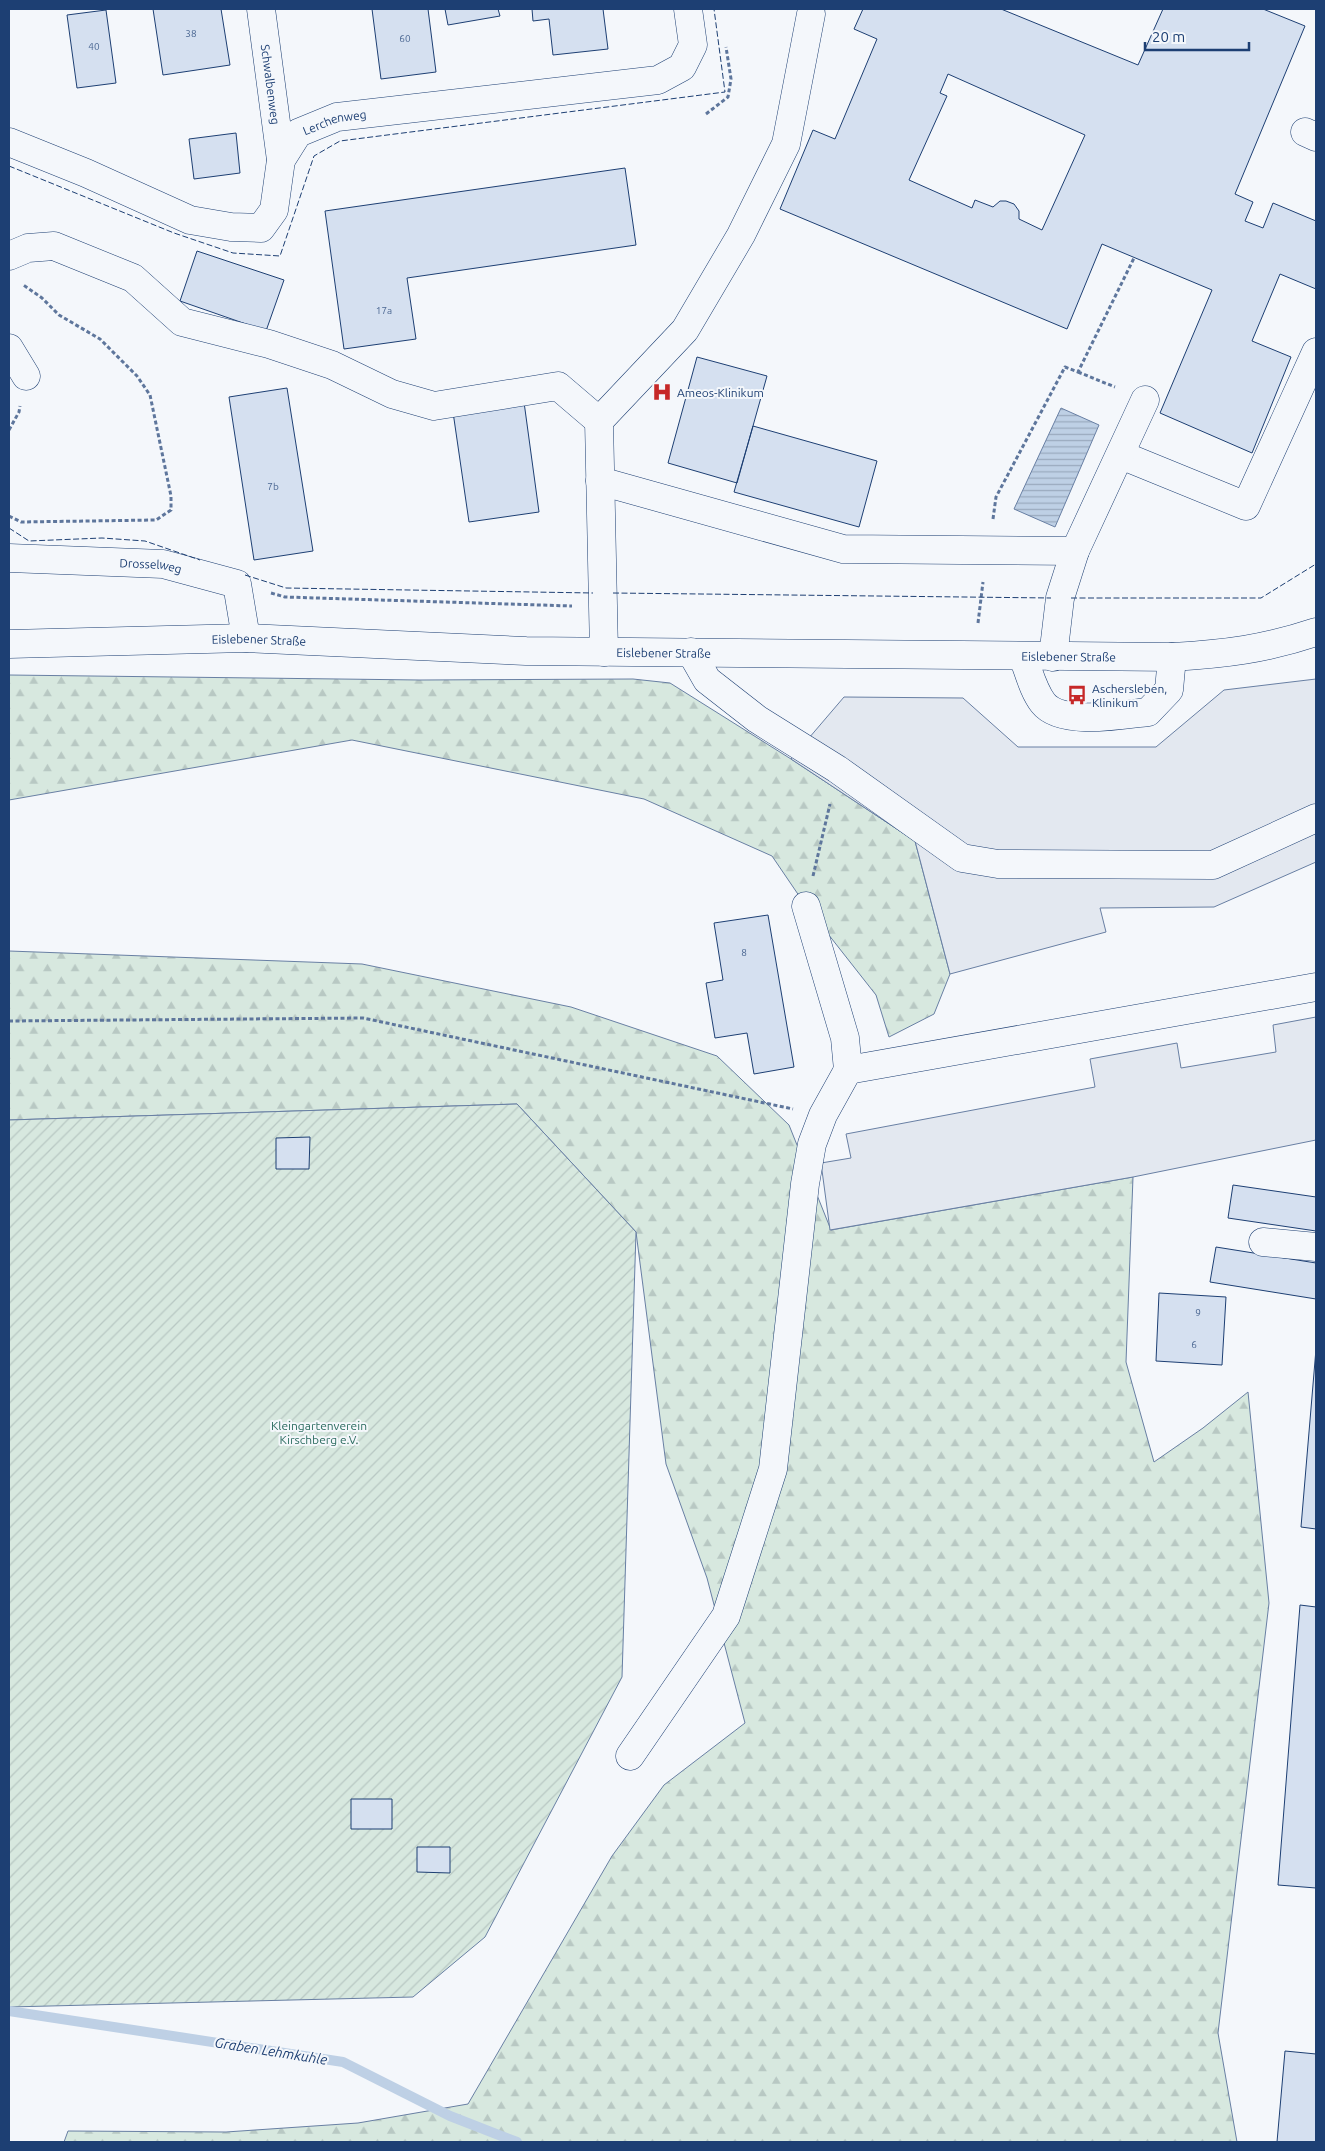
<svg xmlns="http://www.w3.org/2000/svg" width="1325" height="2151" viewBox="0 0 1325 2151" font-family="Ubuntu,sans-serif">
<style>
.forest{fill:url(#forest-firs);stroke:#687fa3}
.garden{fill:url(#garden-furrows);stroke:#687fa3}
.parking{fill:#e3e8f0;stroke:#687fa3}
.water{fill:url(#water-rules);stroke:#687fa3}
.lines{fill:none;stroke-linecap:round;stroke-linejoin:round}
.stream{stroke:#bed0e5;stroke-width:10}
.building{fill:#d5e0f0;stroke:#1d3f73;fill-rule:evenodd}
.minor-casing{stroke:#1d3f73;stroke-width:29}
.major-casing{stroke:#1d3f73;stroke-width:29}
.path{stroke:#5e769c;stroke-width:3;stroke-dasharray:4 2.5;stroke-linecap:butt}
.minor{stroke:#f4f7fb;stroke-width:28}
.major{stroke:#f4f7fb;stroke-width:28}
.fence{stroke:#1d3f73;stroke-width:1;stroke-dasharray:6 2.5;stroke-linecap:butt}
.labels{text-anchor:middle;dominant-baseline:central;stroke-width:4;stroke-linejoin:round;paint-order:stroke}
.number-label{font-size:10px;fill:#4b6792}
.street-label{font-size:12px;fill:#1d3f73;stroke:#f4f7fb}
.poi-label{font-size:12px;fill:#1d3f73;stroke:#f4f7fb;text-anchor:start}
.park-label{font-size:12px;fill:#2c6c60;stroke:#f4f7fb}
.water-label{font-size:14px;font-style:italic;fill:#1d3f73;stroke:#f4f7fb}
</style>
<defs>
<pattern id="forest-firs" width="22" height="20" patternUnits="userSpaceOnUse" patternTransform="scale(1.25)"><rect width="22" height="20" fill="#d7e8df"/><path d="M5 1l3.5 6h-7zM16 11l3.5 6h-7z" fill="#b8c8c3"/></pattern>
<pattern id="garden-furrows" width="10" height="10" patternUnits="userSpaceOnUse" patternTransform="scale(1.25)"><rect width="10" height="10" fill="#d7e8df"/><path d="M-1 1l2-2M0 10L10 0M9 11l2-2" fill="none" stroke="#b8c8c3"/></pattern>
<pattern id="water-rules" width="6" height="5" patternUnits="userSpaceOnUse" patternTransform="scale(1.25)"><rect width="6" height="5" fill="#bed0e5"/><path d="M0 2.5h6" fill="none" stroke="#9aaabe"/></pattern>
</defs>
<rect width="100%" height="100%" fill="#f4f7fb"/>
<!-- forest -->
<path class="forest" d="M9,675L420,680L633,679L670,683L791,759L915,841L950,974L934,1014L889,1037L876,995L806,906L772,856L644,799L352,740L9,800Z
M9,951L362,964L571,1007L717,1056L789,1125L831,1230L1133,1177L1126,1362L1154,1462L1203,1428L1248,1392L1269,1603L1218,2033L1237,2142H64L68,2131L226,2132L358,2123L468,2104L612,1856L664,1785L745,1723L707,1578L666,1464L636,1232L517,1104L9,1120Z"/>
<!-- garden -->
<path class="garden" d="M517,1104L636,1232L622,1677L485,1937L413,1997L9,2007V1120Z"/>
<!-- parking -->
<path class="parking" d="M1316,679V862L1214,907L1100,908L1106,932L950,974L915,841L791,759L844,697L963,698L1018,747H1156L1224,690Z
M1316,1017V1140L1133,1177L830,1230L821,1163L851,1158L846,1134L1095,1087L1090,1059L1177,1043L1181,1068L1276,1052L1273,1025Z"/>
<!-- water -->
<path class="water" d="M1061,408L1099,425L1055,527L1014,509Z"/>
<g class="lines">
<!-- stream -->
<path class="stream" d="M9,2011L343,2062L450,2116L517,2142"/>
</g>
<!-- building -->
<path class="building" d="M153,9H221L230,65L163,75Z
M372,9H428L436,72L381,79Z
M445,9H498L500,16L448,25Z
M532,9H603L608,49L553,55L549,19L533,21Z
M863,9H1001L1138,65L1163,9H1263L1305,26L1235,194L1253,202L1245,221L1263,228L1273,203L1316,221V289L1280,274L1252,341L1291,357L1252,453L1160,413L1212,290L1102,244L1067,329L780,209L813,130L835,139L877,39L854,29ZM948,74L1085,135L1042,230L1019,219V211L1014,204L1006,201H1000L993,207L975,200L972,208L909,180L947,96L940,93Z
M106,10L116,83L77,88L67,15Z
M236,133L240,173L194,179L189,139Z
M625,168L636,245L407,278L416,339L344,349L325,211Z
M197,251L284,280L266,331L180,301Z
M697,357L767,376L737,483L668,463Z
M287,388L313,551L254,560L229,397Z
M524,402L539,512L469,522L453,412Z
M753,426L877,461L859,527L734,492Z
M768,915L794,1067L754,1074L747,1033L715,1038L706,983L723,980L714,923Z
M310,1137L309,1169H276V1138Z
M1233,1185L1316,1197V1231L1228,1218Z
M1216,1247L1316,1263V1299L1210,1282Z
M1159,1293L1226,1297L1222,1365L1156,1361Z
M1316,1349V1529L1301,1527Z
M1300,1605L1316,1607V1888L1278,1885Z
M351,1799H392V1829H351Z
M417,1847H450V1873L417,1872Z
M1285,2051L1316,2054V2142H1277Z"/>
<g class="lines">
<defs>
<g id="minor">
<path id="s1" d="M261,9L281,160"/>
<path d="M1305,132L1316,137"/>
<path id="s2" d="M9,142L86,173L190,220L231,227L261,228L274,210L281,160L298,133L337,117L658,80L682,67L693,45L688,9"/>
<path d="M9,256L28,248L54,246L133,278L182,322L269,344L332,365L392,394L434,406L558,386L599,421"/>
<path d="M9,348L26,376"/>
<path d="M1121,455L1246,506L1316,352"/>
<path d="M600,481L843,549L1075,551"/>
<path id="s3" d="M9,558L163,564L237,584L246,638"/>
<path d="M604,652L599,421L685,330L741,235L786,144L811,14"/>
<path d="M691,652L707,680L757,719L837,769L962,858L998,864L1213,865L1316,818"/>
<path d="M1023,657C1029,672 1033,690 1043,703C1061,726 1122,715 1148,712L1169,690L1172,657"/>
<path d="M1053,657L1060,598L1075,551L1145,400"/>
<path d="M806,906L845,1038L848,1070L1316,987"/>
<path d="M1263,1242L1316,1247"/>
<path d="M630,1756L726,1616L773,1469L805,1184L812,1144L823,1115L848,1070"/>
</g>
<g id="major">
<path id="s4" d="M9,644L246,638L526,651L1172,657C1225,654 1265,649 1316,632"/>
</g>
</defs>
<!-- minor casing -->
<use href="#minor" class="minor-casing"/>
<!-- major casing -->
<use href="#major" class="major-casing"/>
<!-- path -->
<path class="path" d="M706,114L728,97L731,79L726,47
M1078,372L1115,387
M9,430L19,412L20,406
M9,516L21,522L156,520L171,510V496L150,395L137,376L100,339L59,315L42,298L22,284
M993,519L996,497L1065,367L1078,372L1134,258
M271,593L285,597L572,606
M978,623L983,582
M813,876L830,804
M9,1021L363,1018L793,1109"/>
<!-- minor -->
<use href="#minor" class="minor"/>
<!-- major -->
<use href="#major" class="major"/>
<!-- fence -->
<path class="fence" d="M9,166L174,233L233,253L280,256L314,156L340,141L725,92L714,9
M9,528L29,541L102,538L145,541L200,560
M245,575L286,588L593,593
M613,593L1051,598
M1071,598H1261L1316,564"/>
</g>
<!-- icons -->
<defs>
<symbol id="hospital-bare" viewBox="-9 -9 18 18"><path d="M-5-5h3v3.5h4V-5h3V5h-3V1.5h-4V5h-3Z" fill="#c62828" stroke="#f4f7fb" stroke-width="2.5" paint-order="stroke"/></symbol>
<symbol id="bus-bare" viewBox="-9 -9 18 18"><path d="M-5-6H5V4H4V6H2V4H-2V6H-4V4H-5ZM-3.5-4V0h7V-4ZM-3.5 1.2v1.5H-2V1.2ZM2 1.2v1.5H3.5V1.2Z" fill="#c62828" stroke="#f4f7fb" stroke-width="2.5" paint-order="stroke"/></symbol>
</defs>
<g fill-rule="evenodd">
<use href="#hospital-bare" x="648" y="378" width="28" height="28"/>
<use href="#bus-bare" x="1063" y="681" width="28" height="28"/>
</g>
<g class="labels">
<!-- number labels -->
<g class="number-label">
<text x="191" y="33">38</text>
<text x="405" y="38">60</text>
<text x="94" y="46">40</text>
<text x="384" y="310">17a</text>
<text x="273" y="486">7b</text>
<text x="744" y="952">8</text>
<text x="1198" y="1312">9</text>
<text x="1194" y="1344">6</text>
</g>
<!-- street labels -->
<g class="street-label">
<text stroke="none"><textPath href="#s1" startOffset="76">Schwalbenweg</textPath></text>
<text stroke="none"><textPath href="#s2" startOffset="412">Lerchenweg</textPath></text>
<text stroke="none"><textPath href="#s3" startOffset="142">Drosselweg</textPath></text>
<text stroke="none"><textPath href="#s4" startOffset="250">Eislebener Straße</textPath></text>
<text stroke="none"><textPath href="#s4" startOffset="655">Eislebener Straße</textPath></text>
<text stroke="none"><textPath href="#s4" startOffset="1060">Eislebener Straße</textPath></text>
</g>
<!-- poi labels -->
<g class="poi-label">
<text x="677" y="392">Ameos-Klinikum</text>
<text x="1092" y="688">Aschersleben,<tspan x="1092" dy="14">Klinikum</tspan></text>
</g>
<!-- park labels -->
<g class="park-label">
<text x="319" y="1425">Kleingartenverein<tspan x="319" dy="14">Kirschberg e.V.</tspan></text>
</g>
<!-- water labels -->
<g class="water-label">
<text transform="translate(271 2051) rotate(9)">Graben Lehmkuhle</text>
</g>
</g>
<!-- border -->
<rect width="1325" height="2151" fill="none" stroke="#1d3f73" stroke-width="20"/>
<!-- scale -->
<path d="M1145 42v8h104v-8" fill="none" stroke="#1d3f73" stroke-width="2.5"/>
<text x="1152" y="42" font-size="15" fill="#1d3f73" stroke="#f4f7fb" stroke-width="4" paint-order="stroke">20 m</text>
</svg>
